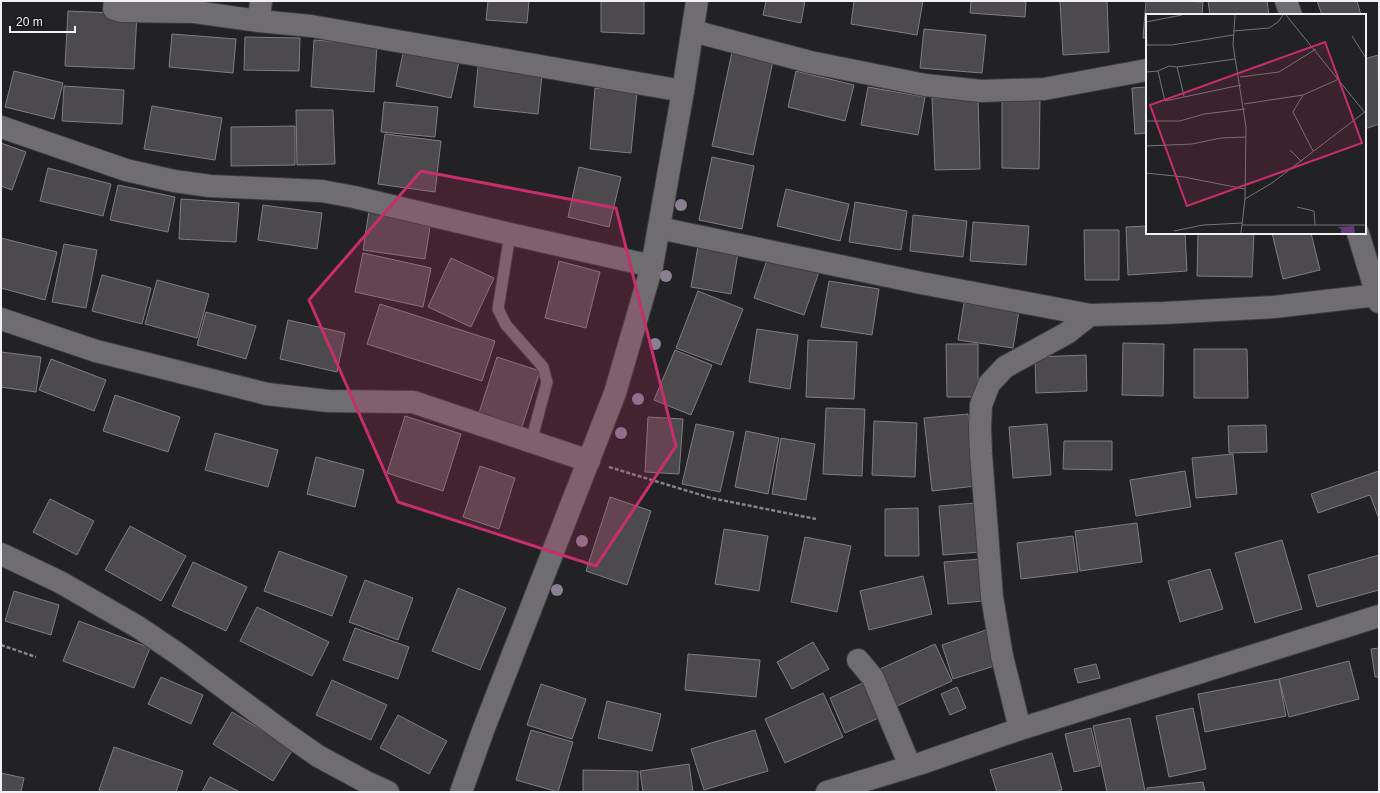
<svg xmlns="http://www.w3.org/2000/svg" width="1380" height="793" viewBox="0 0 1380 793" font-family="Helvetica,sans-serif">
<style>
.building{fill:#4c4a4d;stroke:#7f7d81}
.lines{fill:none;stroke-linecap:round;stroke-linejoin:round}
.service-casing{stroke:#3e3d3f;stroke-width:13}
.minor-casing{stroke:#3e3d3f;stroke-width:24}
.tertiary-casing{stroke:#3e3d3f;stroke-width:24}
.path{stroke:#858487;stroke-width:2.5;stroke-dasharray:4 2;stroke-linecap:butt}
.service{stroke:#6f6d70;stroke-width:11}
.minor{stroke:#6f6d70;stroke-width:22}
.tertiary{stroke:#6f6d70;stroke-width:22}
.tree{fill:#8b7e95}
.marked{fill:#c72e6a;fill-opacity:0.2;stroke:#c72e6a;stroke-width:3;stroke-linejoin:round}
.inset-road{fill:none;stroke:#757476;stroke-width:1}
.view{fill:#c72e6a;fill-opacity:0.15;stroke:#c72e6a;stroke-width:2}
.inset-edge{fill:none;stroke:#f1f0f2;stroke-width:2}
</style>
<rect width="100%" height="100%" fill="#222124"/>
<!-- building -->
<path class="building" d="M488,1H529L527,23L486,20Z
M601,1H644V34L601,32Z
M766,1H805L801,23L763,15Z
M854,1H923L917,35L851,24Z
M971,1H1026L1025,17L970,13Z
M1060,1H1107L1109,52L1063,55Z
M1146,1H1186L1203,2L1202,15H1147V38H1143Z
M1208,1H1267L1269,15H1210Z
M1317,1H1357L1361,15H1322Z
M68,11L137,14L134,69L65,66Z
M924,29L986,35L982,73L920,68Z
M172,34L236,39L233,73L169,67Z
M245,37L300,38L299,71L244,70Z
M314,40L377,45L374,92L311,87Z
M404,49L459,62L451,98L396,86Z
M732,52L773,61L753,155L712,146Z
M1378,55L1379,124L1365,129V59Z
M478,67L542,74L538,114L474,107Z
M14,71L63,83L54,119L5,107Z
M796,71L854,85L845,121L788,107Z
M64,86L124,90L122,124L62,121Z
M868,87L925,97L918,135L861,125Z
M1147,87V133L1135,134L1132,88Z
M595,88L637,92L631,153L590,149Z
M978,97L980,169L935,170L932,98Z
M1002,99H1040L1039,169L1002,168Z
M384,102L438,107L435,137L381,132Z
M152,106L222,118L215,160L144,149Z
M296,110H333L335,164L297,165Z
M295,126V165L231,166V127Z
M385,134L441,141L435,192L378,184Z
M1,143L26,152L12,190L1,186Z
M712,157L754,166L742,229L699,220Z
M579,167L621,177L609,227L568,217Z
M48,168L111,184L103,216L40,201Z
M118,185L175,197L168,232L110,220Z
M786,189L849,204L840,241L777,226Z
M181,199L239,203L236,242L179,239Z
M855,202L907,211L901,250L849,242Z
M263,205L322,213L317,249L258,240Z
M369,211L431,220L425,259L363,250Z
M913,215L967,221L963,257L910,251Z
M973,222L1029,226L1026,265L970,261Z
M1147,226V233H1185L1187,271L1128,275L1126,227Z
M1084,230H1119V280H1085Z
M1198,233H1254L1252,277L1197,276Z
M1272,233H1311L1320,270L1283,279Z
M1,238L57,252L45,300L1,288Z
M699,240L739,247L731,294L691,287Z
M64,244L97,250L86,308L52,302Z
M363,253L431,268L423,307L355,292Z
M769,254L819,272L804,315L754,298Z
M451,258L494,278L471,327L428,307Z
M559,261L600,272L586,328L545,318Z
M102,275L151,288L142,324L92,311Z
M157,280L209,294L197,338L145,324Z
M829,281L879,289L872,335L821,327Z
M698,291L743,309L721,365L676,348Z
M964,303L1019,311L1013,348L958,340Z
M380,304L495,341L482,381L367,344Z
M206,312L256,326L246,359L197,345Z
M288,320L345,333L337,372L280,359Z
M757,329L798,335L790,389L749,382Z
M808,340L857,342L854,399L806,397Z
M1123,343L1164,344L1163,396L1122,395Z
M946,344H978V397H947Z
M1194,349H1247L1248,398H1194Z
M675,350L712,365L691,415L654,400Z
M1,352L41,357L36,392L1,387Z
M1086,355L1087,391L1036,393L1035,357Z
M497,357L540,371L521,430L478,416Z
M51,359L106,380L94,411L39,390Z
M115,395L180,417L168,452L103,431Z
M826,408L865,409L862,476L823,474Z
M968,414L976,486L932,491L924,418Z
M405,416L461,434L443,491L387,473Z
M648,417L683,419L679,474L645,472Z
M874,421L917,423L915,477L872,475Z
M696,424L734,432L720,492L682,484Z
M1047,424L1051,475L1013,478L1009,427Z
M1266,425L1267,452L1229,453L1228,426Z
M746,431L779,438L768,494L735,487Z
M215,433L278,450L268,487L205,470Z
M781,438L815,444L806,500L772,494Z
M1064,441H1112V470L1063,469Z
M1233,454L1237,494L1196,498L1192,458Z
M316,457L364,470L355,507L307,494Z
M480,466L515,478L499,529L463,517Z
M1185,471L1191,507L1136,516L1130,480Z
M1379,471V519L1370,495L1318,513L1311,494Z
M610,497L651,511L627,585L586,571Z
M50,499L94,521L77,555L33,532Z
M976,503L980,552L943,555L939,506Z
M918,508L919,556H885V509Z
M1137,523L1142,562L1080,571L1075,531Z
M130,526L186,556L161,601L105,570Z
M724,529L768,536L759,591L715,584Z
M1073,536L1078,572L1021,579L1017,543Z
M805,537L851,546L837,612L791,602Z
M1282,540L1302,609L1255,623L1235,553Z
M279,551L347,576L332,616L264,591Z
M1379,555V590L1317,607L1308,575Z
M981,559L985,601L948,604L944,562Z
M193,562L247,587L226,631L172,606Z
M1210,569L1223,609L1180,622L1168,581Z
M923,576L932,614L869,630L860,591Z
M365,580L413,598L398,640L349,622Z
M458,588L506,608L480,670L432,651Z
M14,591L59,605L51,635L5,621Z
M257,607L329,642L312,676L240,641Z
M79,621L150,648L134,688L63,661Z
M355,628L409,647L398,679L343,660Z
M989,629L1001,664L953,679L942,645Z
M813,642L829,669L792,689L777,662Z
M935,644L952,681L897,706L880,669Z
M1379,648V677H1375L1371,649Z
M688,654L760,660L756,697L685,690Z
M1349,661L1359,699L1289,717L1279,679Z
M1096,664L1100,678L1078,683L1074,669Z
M161,677L203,695L191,724L148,704Z
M1279,679L1286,716L1205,732L1198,694Z
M332,680L387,705L371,740L316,715Z
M867,681L883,716L845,733L830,698Z
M541,684L586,699L572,739L527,725Z
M957,687L966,708L950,715L941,694Z
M823,693L843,737L785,763L765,719Z
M607,701L661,714L652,751L598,738Z
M1193,708L1206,769L1169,777L1156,716Z
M232,712L293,749L273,781L213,744Z
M398,715L447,741L429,774L380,748Z
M1130,718L1145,791L1138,792H1107L1093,726Z
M1091,728L1100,766L1074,772L1065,734Z
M531,730L573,742L558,792L516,780Z
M755,730L768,771L704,790L691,749Z
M114,747L183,771L176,792H104L99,790Z
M1052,753L1062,790L1054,792H997L990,770Z
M689,764L693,792H643L640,771Z
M583,770L638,771V792H583Z
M1,773L24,778L21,792H1Z
M210,777L240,792H202Z
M1203,782L1205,792H1147V788Z"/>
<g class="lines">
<defs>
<path id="service" d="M510,234L498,309L506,325L543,367L547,382L531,442"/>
<path id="minor" d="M115,1L114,9L121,11L195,12L259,21L311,26L683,91
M1286,1L1291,15
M259,21L261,1
M693,31L810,62L925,85L981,91L1044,89L1147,70
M1,127L126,170L174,181L210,186L322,191L354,197L510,234L652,266
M659,228L921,283L1090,315L1164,313L1274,307L1377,295
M1358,233L1379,302
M1,319L96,351L267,394L328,401L413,402L589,461
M1,554L60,582L138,627L178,654L285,733L318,756L366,782L388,792
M858,660L873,678L910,766
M1020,729L1002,656L992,597L981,454L980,428L981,405L989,384L1005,367L1067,333L1090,315
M827,792L922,763L1020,729L1379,616"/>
<path id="tertiary" d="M461,792L484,728L615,393L652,266L683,91L697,1"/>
</defs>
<!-- service casing -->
<use href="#service" class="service-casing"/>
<!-- minor casing -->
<use href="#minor" class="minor-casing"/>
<!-- tertiary casing -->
<use href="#tertiary" class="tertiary-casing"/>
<!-- path -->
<path class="path" d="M609,467L711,498L816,519
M1,645L36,657"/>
<!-- service -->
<use href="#service" class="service"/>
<!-- minor -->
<use href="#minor" class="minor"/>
<!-- tertiary -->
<use href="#tertiary" class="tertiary"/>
</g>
<!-- trees -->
<g class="tree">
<circle cx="681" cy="205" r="6"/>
<circle cx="666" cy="276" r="6"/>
<circle cx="655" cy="344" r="6"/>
<circle cx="638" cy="399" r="6"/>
<circle cx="621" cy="433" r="6"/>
<circle cx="582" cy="541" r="6"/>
<circle cx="557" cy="590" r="6"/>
</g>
<!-- marked area -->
<path class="marked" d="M421,171L616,208L676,446L596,566L398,502L309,300Z"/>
<!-- overview -->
<g transform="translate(1146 14)">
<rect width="220" height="220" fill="#222124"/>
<path d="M208,212L209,219H195V215L192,213Z" fill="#643a7f"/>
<path class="inset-road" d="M89,1L87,31L100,113L99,185L95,219M140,1L220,100M0,8L36,1M0,15L1,31M87,17L123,14L132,8L137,1M206,22L220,44M0,31H26L87,21M12,57L23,52L31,53M0,58L12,57L19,87L95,71M94,63L133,58L170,35M157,81L147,98L167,137M38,82L31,53L89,45M98,90L157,81L193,65M0,107H34L58,100L99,95M0,132L46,130L75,124L100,123M144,136L155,147M0,159L38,163L99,175M99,185L126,169L220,97M151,193L168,197L169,211M96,211H220M28,217L57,211L97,209"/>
<path class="view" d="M179,28L216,129L41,192L4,91Z"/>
<rect width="220" height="220" class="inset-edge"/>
</g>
<!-- border -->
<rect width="1380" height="793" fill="none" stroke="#f1f0f2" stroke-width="4"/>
<!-- scale -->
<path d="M10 26v6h65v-6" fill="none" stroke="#f1f0f2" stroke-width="2"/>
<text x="16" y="26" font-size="12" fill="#f1f0f2" stroke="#19181a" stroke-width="3" paint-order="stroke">20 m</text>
</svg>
